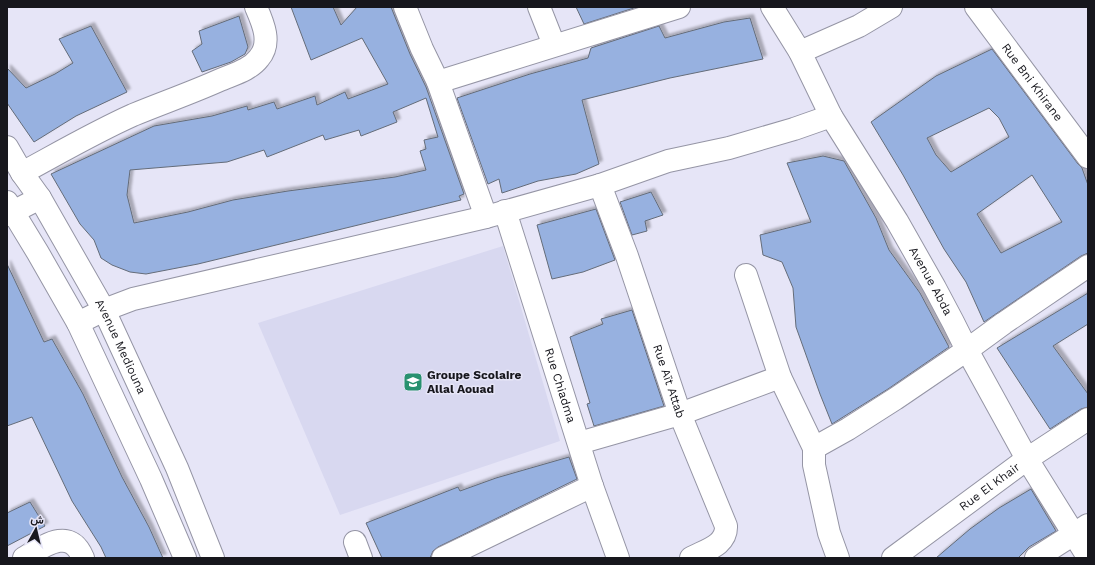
<svg xmlns="http://www.w3.org/2000/svg" width="1095" height="565" viewBox="0 0 1095 565" font-family="'Work Sans',Vazirmatn,sans-serif">
<style>
.built{fill:#d8d8f0}
.building{fill:#97b1e0;stroke:#646c79;fill-rule:evenodd;filter:url(#shadow)}
.lines{fill:none;stroke-linecap:round;stroke-linejoin:round}
.street-casing{stroke:#9595a5;stroke-width:24}
.secondary-casing{stroke:#9595a5;stroke-width:24}
.street{stroke:#fff;stroke-width:22}
.secondary{stroke:#fff;stroke-width:22}
.labels{text-anchor:middle;dominant-baseline:central;stroke-width:3;stroke-linejoin:round;paint-order:stroke}
.street-label{font-size:12px;fill:#17171d;stroke:#e6e5f7}
.poi-label{font-size:12px;font-weight:bold;fill:#17171d;stroke:#e6e5f7;text-anchor:start}
</style>
<defs>
<filter id="shadow"><feDropShadow dx="3.5" dy="-3.5" stdDeviation="1" flood-color="#0004"/></filter>
</defs>
<rect width="100%" height="100%" fill="#e6e5f7"/>
<!-- built -->
<path class="built" d="M503,246L560,441L340,515L258,323Z"/>
<!-- building -->
<path class="building" d="M291,7H333L341,25L357,7H391L410,54L426,87L464,194L459,196L461,200L198,264L146,274L130,272L112,265L101,258L94,240L80,224L51,174L154,126L212,116L247,106L248,110L274,102L277,109L315,96L317,105L345,92L348,99L388,84L362,38L311,60ZM426,98L438,137L424,140L426,149L420,151L426,170L395,177L288,191L233,200L188,212L134,223L127,195L130,170L227,162L264,150L267,157L323,135L325,140L359,130L361,136L397,122L393,112Z
M576,7H637L584,24Z
M239,16L248,47L245,54L231,62L202,72L192,51L202,44L199,31Z
M750,18L763,59L670,78L582,100L599,164L576,174L538,181L502,193L499,179L488,184L457,98L530,74L588,58L591,48L659,26L665,38L724,22Z
M91,26L127,92L76,116L34,142L7,103V68L26,88L55,74L73,63L59,39Z
M992,49L1078,164L1082,168L1088,185V253L1081,256L984,322L966,282L944,249L903,175L871,122L936,76ZM989,108L999,118L1009,137L951,172L936,155L927,138ZM1032,175L1062,222L1001,253L977,214Z
M823,156L844,161L876,218L889,250L920,293L949,347L888,389L832,424L820,394L796,327L793,288L782,262L763,255L760,235L811,222L787,163Z
M651,192L663,215L645,221L647,231L632,235L620,202Z
M596,209L615,260L583,272L552,279L537,225Z
M7,264L44,342L52,339L83,394L122,477L149,527L163,558H106L101,547L72,501L32,417L7,426Z
M1088,293V324L1053,346L1088,394V407L1081,409L1050,429L997,348Z
M632,310L664,406L594,426L587,404L590,403L570,337L603,324L601,319Z
M569,457L577,479L438,547L433,551L430,558H382L366,523L458,487L460,491L496,478Z
M1031,489L1056,531L1029,547L1018,558H936L970,529L999,508Z
M30,502L45,526L7,546V513Z"/>
<g class="lines">
<defs>
<g id="street">
<path d="M405,7L422,49L438,82L679,7"/>
<path d="M539,7L554,45"/>
<path id="s1" d="M772,7L800,52L831,116L897,221L935,288L953,322L967,350L1027,459L1088,557"/>
<path id="s2" d="M976,7L1088,157"/>
<path d="M800,52L859,26L891,7"/>
<path d="M438,82L486,217"/>
<path d="M22,173C59,153 95,132 133,115C162,103 191,93 220,80C234,74 250,70 259,58C272,43 263,23 256,7"/>
<path id="s3" d="M600,185L627,256L680,414L726,526C727,545 706,550 691,558"/>
<path id="s4" d="M505,211L592,486L618,558"/>
<path d="M7,215L40,198"/>
<path d="M746,275L780,377L814,448V465L829,533L838,558"/>
<path d="M78,323L104,310L133,299L486,217L600,185L668,161L729,148L794,129L831,116"/>
<path d="M579,443L680,414L780,377"/>
<path d="M814,448L848,429L895,399L967,350L1004,323L1088,266"/>
<path d="M355,542L361,558"/>
<path d="M24,558C44,546 70,526 83,558"/>
<path d="M443,558L592,486"/>
<path id="s5" d="M893,558L1027,459L1088,419"/>
<path d="M1036,558L1088,525"/>
</g>
<g id="secondary">
<path id="s6" d="M7,147L22,173L40,198L104,310L177,468L213,558"/>
<path d="M7,202L38,253L78,323L151,479L185,558"/>
</g>
</defs>
<!-- street casing -->
<use href="#street" class="street-casing"/>
<!-- secondary casing -->
<use href="#secondary" class="secondary-casing"/>
<!-- street -->
<use href="#street" class="street"/>
<!-- secondary -->
<use href="#secondary" class="secondary"/>
</g>
<!-- icons -->
<defs>
<symbol id="school-square" viewBox="-11 -11 22 22"><rect x="-9" y="-9" width="18" height="18" rx="4" fill="#28916f" stroke="#e6e5f7"/><path d="M0-5L7-2L0 1L-7-2ZM-4 1L0 2.5L4 1V4Q0 6-4 4Z" fill="#fff"/></symbol>
</defs>
<g fill-rule="evenodd">
<use href="#school-square" x="402" y="371" width="22" height="22"/>
</g>
<g class="labels">
<!-- street labels -->
<g class="street-label">
<text stroke="none"><textPath href="#s2" startOffset="94">Rue Bni Khirane</textPath></text>
<text stroke="none"><textPath href="#s1" startOffset="317">Avenue Abda</textPath></text>
<text stroke="none"><textPath href="#s6" startOffset="230">Avenue Mediouna</textPath></text>
<text stroke="none"><textPath href="#s3" startOffset="208">Rue Aït Attab</textPath></text>
<text stroke="none"><textPath href="#s4" startOffset="183">Rue Chiadma</textPath></text>
<text stroke="none"><textPath href="#s5" startOffset="120">Rue El Khair</textPath></text>
</g>
<!-- poi labels -->
<g class="poi-label">
<text x="427" y="375">Groupe Scolaire<tspan x="427" dy="14">Allal Aouad</tspan></text>
</g>
</g>
<!-- border -->
<rect width="1095" height="565" fill="none" stroke="#17171d" stroke-width="16"/>
<!-- north arrow -->
<g transform="translate(36 529) rotate(8)" stroke="#e6e5f7" stroke-width="3" paint-order="stroke">
<path d="M0-3L7 15L0 10L-7 15Z" fill="#17171d"/>
<text y="-6" font-size="11" font-weight="bold" text-anchor="middle" fill="#17171d">ش</text>
</g>
</svg>
